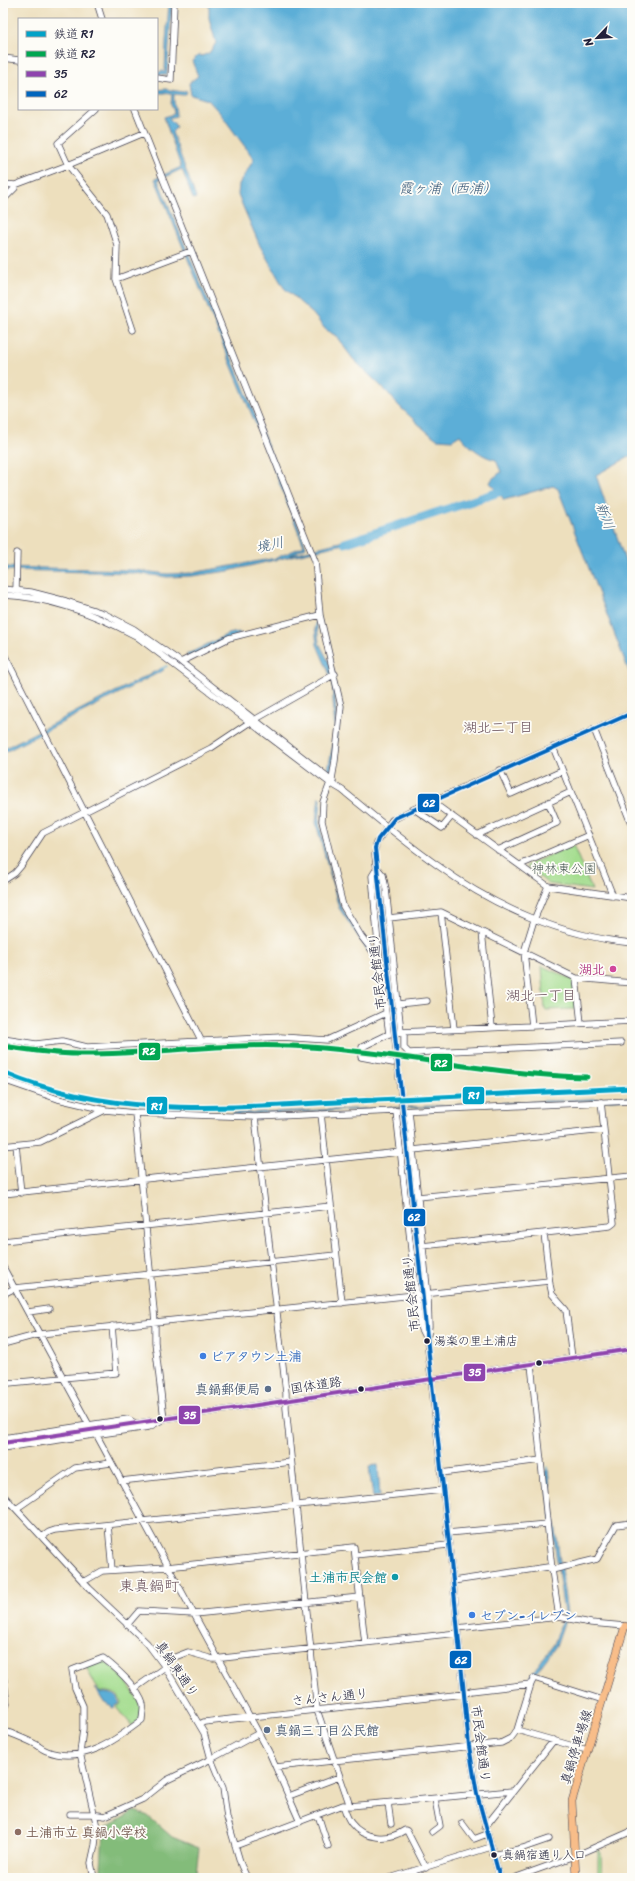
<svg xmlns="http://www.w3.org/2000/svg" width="635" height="1881" viewBox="0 0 635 1881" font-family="Sriracha,'Klee One',sans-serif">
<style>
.green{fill:#a4dd8f;stroke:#638065}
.forest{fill:#83bc7a;stroke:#526f5a}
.water{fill:#5baed7;stroke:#3e6889}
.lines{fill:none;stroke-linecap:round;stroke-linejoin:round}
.stream{stroke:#5baed7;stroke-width:1.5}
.river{stroke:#5baed7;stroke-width:9}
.minor-casing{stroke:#403e4e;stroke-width:7}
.major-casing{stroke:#403e4e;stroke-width:8}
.minor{stroke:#fff;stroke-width:5.5}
.major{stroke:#f8bd89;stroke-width:7}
.minor-bridge-casing{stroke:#403e4e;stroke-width:7;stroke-linecap:butt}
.minor-bridge{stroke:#fff;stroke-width:5.5}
.bus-1-casing{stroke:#fdfcf7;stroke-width:7}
.bus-2-casing{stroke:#fdfcf7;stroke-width:7}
.bus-1{stroke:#8e44ad;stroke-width:4}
.bus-2{stroke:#0065bd;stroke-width:4}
.rail-1-casing{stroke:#fdfcf7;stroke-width:8}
.rail-2-casing{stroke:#fdfcf7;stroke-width:8}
.rail-1{stroke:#02a2c7;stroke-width:5}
.rail-2{stroke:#00a651;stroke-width:5}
.hotel-dot{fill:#d1479c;stroke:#fdfcf7;stroke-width:1.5}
.bus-dot{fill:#22223b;stroke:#fdfcf7;stroke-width:1.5}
.shop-dot{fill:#3f7fe0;stroke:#fdfcf7;stroke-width:1.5}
.service-dot{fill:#5c6f8a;stroke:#fdfcf7;stroke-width:1.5}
.culture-dot{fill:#0f9aa8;stroke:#fdfcf7;stroke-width:1.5}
.education-dot{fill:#8d6e63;stroke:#fdfcf7;stroke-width:1.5}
.labels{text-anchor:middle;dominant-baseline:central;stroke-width:3.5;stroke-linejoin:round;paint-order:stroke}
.bus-label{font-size:12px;fill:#22223b;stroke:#fdfcf7;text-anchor:start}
.park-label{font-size:13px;fill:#495a54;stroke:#fdfcf7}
.hotel-label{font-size:13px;font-weight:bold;fill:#b23c85;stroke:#fdfcf7;text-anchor:end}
.street-label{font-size:13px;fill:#22223b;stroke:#fdfcf7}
.shop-label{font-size:13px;font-weight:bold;fill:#366cbe;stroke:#fdfcf7;text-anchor:start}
.service-label{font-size:13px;font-weight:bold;fill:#4e5e75;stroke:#fdfcf7;text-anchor:end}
.culture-label{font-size:13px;font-weight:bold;fill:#0d838f;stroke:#fdfcf7;text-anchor:end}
.education-label{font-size:13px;font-weight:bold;fill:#785e54;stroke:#fdfcf7;text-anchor:start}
.water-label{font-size:14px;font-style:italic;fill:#395a79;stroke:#fdfcf7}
.neighbourhood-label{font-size:14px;fill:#69505b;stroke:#fdfcf7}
.quarter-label{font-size:15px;fill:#69505b;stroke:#fdfcf7}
.line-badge{stroke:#fdfcf7;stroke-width:1.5}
.badge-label{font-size:11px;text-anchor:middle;font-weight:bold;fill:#fff}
</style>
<rect width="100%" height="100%" fill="#fdfcf7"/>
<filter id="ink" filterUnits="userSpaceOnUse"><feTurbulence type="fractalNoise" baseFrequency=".025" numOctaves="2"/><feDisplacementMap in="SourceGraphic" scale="8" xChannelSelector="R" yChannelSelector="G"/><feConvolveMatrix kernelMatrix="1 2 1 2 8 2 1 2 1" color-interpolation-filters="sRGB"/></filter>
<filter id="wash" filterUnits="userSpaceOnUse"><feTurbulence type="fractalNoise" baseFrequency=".012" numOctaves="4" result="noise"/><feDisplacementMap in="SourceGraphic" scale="16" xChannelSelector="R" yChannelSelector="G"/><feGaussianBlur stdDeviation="0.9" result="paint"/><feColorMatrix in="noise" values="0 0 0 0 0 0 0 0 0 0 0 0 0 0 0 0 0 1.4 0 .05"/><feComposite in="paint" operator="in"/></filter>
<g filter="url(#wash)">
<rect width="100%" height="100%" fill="#eddfbd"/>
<!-- green -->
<path class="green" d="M573,845L592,890L549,884L527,868V865Z
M542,966L573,980L576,1009L545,1010Z
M103,1660L122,1675L132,1690L141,1705L140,1718L132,1726L117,1707L122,1703C117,1693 112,1691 101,1692C94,1685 91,1676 86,1667Z
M598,1849L601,1853L602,1878H598Z"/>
<!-- forest -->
<path class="forest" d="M135,1811L148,1816L172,1837L199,1848L196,1872L199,1878H103L101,1869L103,1829Z"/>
<!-- water -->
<path class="water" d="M169,3H172L167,75L162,74L157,76V73L162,71L165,72L166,41Z
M207,3H632V455L596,475L632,581V679L558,489L553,486L504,500L499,492L490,483L492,479L501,472L496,460C482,457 468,446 460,435L452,440L437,439L426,431L399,406L388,393L353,359L336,336L325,329L313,314L284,288L260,246L238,195L239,184L254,159L220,113L208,100L191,95L189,83L198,76L192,61L199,55L202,56L209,53L216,43L209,18V7Z
M165,89L183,92L186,90L187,93L183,95L174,94C173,102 176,108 176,116L169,118L177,127L172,132L196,198L193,199L182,169L158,180L268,446L303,538L306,547L290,555L355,538L356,541L228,571L192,576L167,577L135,573L3,570V567L135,570L167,574L192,573L276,558L304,546L265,447L155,179L181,167L164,117L174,114L173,109L171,105L172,93H157V90Z
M317,626L319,643L334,672L337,735L331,771L328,769L335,735L332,680L317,645L315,627Z
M239,632L240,634L189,657L186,655L228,634Z
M162,668L164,670L3,753V749Z
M319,796L321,798L319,823L333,882L341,907L373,954L372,957L339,908L316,823Z
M632,1097V1099L233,1115V1113L410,1107Z
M378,1465L380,1496L373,1497L369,1466Z
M548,1470L567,1614L556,1646L532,1678L530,1676L554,1644L564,1614L545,1471Z
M95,1688L101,1693C111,1693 116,1694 120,1703L113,1708L103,1701Z"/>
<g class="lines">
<!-- stream -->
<path class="stream" d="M316,623V628
M161,669L167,666
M547,1467V1472
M529,1683L532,1675"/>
<!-- river -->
<path class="river" d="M345,543L499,492L508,487"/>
</g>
</g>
<g filter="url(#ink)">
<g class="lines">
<defs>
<path id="minor" d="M97,3L102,19
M3,58L19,60
M157,78L171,80L174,3
M96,109L58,143L68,165L107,214L117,245L116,279L133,330
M135,109L315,561L320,615L341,706L335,761L332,779
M3,184L15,185L68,165L144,133
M3,200L15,188V185
M116,279L191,251
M3,589L31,592L66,601L103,613L134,629L181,662L333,781
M16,590L17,553
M3,595C50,597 95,614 136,636L330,783L342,790C373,815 404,842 437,865C494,907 561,936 632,943
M3,652L201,1040
M181,662L229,638L320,615
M255,722L256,719L335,674
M594,729L632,826
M553,747L613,896
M500,770L511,794L562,771
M330,783L323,802L322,821L343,906L361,936L375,954L379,956
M431,801L548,886L632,898
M414,809L442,828L452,816
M477,835L571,792
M498,850L557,823L548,802
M520,865L589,835
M377,868L383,875L386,889L401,1032L389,1034L379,956L372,876Z
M3,881L15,873L21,866L43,833L211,748L253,720
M548,886L534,920L524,952L532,1026L632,1021
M380,897L375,855L376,843L392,820L414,809L632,713
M441,912L454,1029
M389,918L441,912L576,978L632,983
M482,932L492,1027
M576,978L581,1023
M398,1004L427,1001
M401,1032L532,1026
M404,1032V1048L409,1053L621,1043
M3,1039L36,1044L62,1041L87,1047L281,1037L327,1040L386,1013
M362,1049V1047L389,1034
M361,1055V1057L393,1063
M3,1080L58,1099L105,1110L135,1113L255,1117L632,1101
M396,1111L416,1295L420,1327L424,1335
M409,1111L428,1297L429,1326L428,1334
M321,1114L342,1303
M255,1117L286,1393V1408L317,1710L350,1806
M16,1145L21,1193
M3,1146L40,1142L105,1110
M413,1150L604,1130
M3,1194L401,1152
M418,1197L632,1176
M3,1241L331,1206
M422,1246L544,1233
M3,1267L89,1425
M421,1285L453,1581L469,1746L477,1794L500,1878
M3,1294L15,1288L336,1255
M28,1312L49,1309
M3,1344L40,1334L549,1281
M572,1358L566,1310L552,1294L550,1285L544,1233L610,1226L614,1223L601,1102
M531,1364L552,1570L559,1617
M9,1383L116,1373L112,1326
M96,1434L269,1752L300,1822
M3,1438L128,1419L135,1423
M3,1443L632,1349
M3,1448L149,1427L164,1419L155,1342V1322L135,1113
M441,1473L541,1460
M121,1481L291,1462
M3,1495L89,1588L147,1643L165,1667L204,1733L211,1759L223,1788L227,1818L241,1865L247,1878
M3,1508L10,1502
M16,1509L75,1468L111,1463
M108,1525L112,1570
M447,1533L547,1524
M42,1537L49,1532L55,1530L443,1490
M355,1555L448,1545
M453,1581L548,1567L552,1570L597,1559L616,1525L632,1523
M83,1582L102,1571L167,1567L354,1547L365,1643
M127,1625L139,1611L194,1614L360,1597
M457,1628L559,1617L591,1623L625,1626
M162,1662L188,1652L213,1659L458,1633
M3,1674L7,1704L3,1712
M531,1684L534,1678L603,1700
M134,1689L165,1667
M200,1724L204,1722L464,1694L471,1691L531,1684L517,1730
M3,1730C14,1735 26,1739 37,1745C40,1747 43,1750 47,1751C82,1765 116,1740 142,1720C142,1715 144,1708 143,1704C137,1686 117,1669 103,1658L72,1670L75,1688L83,1706V1729L80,1753L97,1827L95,1845L91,1863L94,1878
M276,1767L501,1743L511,1738L517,1730L587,1750
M289,1796L339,1777
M388,1803L391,1824
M343,1805C345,1811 347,1818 351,1823C364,1840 389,1841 405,1830L407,1831L426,1868
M70,1814H91L105,1816L143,1799L167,1780L211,1759L259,1733
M318,1815L328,1846
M462,1823L474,1839L487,1834
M485,1827L554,1740
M432,1832L440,1826L435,1799
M235,1846L343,1805L350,1806L512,1791
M493,1855L523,1848L549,1839
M390,1878L491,1847
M514,1878L575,1856L632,1831"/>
<path id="major" d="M576,1878L572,1801L625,1626"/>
</defs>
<!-- minor casing -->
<use href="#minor" class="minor-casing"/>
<!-- major casing -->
<use href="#major" class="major-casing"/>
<!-- minor -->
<use href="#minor" class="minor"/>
<!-- major -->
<use href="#major" class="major"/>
<defs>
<path id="minor-bridge" d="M380,897L421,1285"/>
</defs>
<!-- minor-bridge casing -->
<use href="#minor-bridge" class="minor-bridge-casing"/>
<!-- minor-bridge -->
<use href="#minor-bridge" class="minor-bridge"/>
<defs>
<path id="bus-1" d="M3,1443L632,1349"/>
<path id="bus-2" d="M500,1878L477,1794L469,1746L453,1581L375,848L378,839L395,818L632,713"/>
</defs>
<!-- bus-1 casing -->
<use href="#bus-1" class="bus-1-casing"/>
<!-- bus-2 casing -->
<use href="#bus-2" class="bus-2-casing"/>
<!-- bus-1 -->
<use href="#bus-1" class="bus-1"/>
<!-- bus-2 -->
<use href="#bus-2" class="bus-2"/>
<defs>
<path id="rail-1" d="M3,1072C117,1121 235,1107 355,1101C447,1097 540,1092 632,1088"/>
<path id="rail-2" d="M3,1046C28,1050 53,1054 78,1054C149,1055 219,1043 290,1046C389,1050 487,1075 587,1077"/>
</defs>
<!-- rail-1 casing -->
<use href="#rail-1" class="rail-1-casing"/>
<!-- rail-2 casing -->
<use href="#rail-2" class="rail-2-casing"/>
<!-- rail-1 -->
<use href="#rail-1" class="rail-1"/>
<!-- rail-2 -->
<use href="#rail-2" class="rail-2"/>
</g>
</g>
<!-- markers -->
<circle class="hotel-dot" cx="613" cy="969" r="4"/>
<g class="bus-dot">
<circle cx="427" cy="1341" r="3.5"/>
<circle cx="539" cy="1363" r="3.5"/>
<circle cx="361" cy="1389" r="3.5"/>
<circle cx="160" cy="1419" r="3.5"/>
<circle cx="494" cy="1855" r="3.5"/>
</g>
<g class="shop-dot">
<circle cx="203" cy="1356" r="4"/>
<circle cx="472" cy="1615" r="4"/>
</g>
<g class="service-dot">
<circle cx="268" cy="1389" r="4"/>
<circle cx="267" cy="1730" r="4"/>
</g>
<circle class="culture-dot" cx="395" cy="1577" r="4"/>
<circle class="education-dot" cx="18" cy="1832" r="4"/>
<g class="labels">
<!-- bus labels -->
<g class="bus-label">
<text x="434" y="1341">湯楽の里土浦店</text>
<text x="502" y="1855">真鍋宿通り入口</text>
</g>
<!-- park labels -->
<g class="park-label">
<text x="564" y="868">神林東公園</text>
</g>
<!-- hotel labels -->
<g class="hotel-label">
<text x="605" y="969">湖北</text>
</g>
<!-- street labels -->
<g class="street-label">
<text transform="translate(377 971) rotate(-96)">市民会館通り</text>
<text transform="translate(411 1293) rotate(-96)">市民会館通り</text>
<text transform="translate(316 1385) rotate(-9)">国体道路</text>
<text transform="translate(177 1669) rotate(56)">真鍋東通り</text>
<text transform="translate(330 1697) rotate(-6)">さんさん通り</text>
<text transform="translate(481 1744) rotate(83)">市民会館通り</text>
<text transform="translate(576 1747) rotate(-73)">真鍋停車場線</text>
</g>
<!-- shop labels -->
<g class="shop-label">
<text x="211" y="1356">ピアタウン土浦</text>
<text x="480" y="1615">セブン-イレブン</text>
</g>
<!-- service labels -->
<g class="service-label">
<text x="260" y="1389">真鍋郵便局</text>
<text x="275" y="1730" text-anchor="start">真鍋三丁目公民館</text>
</g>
<!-- culture labels -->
<g class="culture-label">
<text x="387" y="1577">土浦市民会館</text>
</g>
<!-- education labels -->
<g class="education-label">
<text x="26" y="1832">土浦市立 真鍋小学校</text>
</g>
<!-- water labels -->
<g class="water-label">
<text x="448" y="188">霞ヶ浦（西浦）</text>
<text transform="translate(605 516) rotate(70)">新川</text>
<text transform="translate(270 545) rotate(-13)">境川</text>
</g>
<!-- neighbourhood labels -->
<g class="neighbourhood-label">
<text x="498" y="727">湖北二丁目</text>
<text x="541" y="995">湖北一丁目</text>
</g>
<!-- quarter labels -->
<g class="quarter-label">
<text x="149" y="1586">東真鍋町</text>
</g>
</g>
<g class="line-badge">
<rect x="417" y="793" width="23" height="20" rx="4" fill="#0065bd"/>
<rect x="138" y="1042" width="23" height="19" rx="4" fill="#00a651"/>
<rect x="430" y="1053" width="23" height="19" rx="4" fill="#00a651"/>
<rect x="462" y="1086" width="23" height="19" rx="4" fill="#02a2c7"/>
<rect x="146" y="1096" width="22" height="19" rx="4" fill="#02a2c7"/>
<rect x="403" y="1208" width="23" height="19" rx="4" fill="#0065bd"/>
<rect x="463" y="1363" width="23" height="19" rx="4" fill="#8e44ad"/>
<rect x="178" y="1405" width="23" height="20" rx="4" fill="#8e44ad"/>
<rect x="449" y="1650" width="23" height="19" rx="4" fill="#0065bd"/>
</g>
<g class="badge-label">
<text x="429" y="807">62</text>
<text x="149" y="1055">R2</text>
<text x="441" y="1067">R2</text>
<text x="474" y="1099">R1</text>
<text x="157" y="1110">R1</text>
<text x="414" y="1221">62</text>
<text x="475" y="1376">35</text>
<text x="190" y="1419">35</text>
<text x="461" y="1664">62</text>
</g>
<!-- margin -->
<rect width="635" height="1881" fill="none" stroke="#fdfcf7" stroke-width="16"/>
<!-- legend -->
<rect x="18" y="18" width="140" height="92" fill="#fdfcf7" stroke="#a5a5ac"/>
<rect x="26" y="31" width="20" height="6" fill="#02a2c7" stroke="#a5a5ac"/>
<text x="54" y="38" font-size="12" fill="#22223b">鉄道 R1</text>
<rect x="26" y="51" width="20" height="6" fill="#00a651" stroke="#a5a5ac"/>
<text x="54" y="58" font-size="12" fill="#22223b">鉄道 R2</text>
<rect x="26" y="71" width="20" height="6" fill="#8e44ad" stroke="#a5a5ac"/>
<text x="54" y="78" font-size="12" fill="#22223b">35</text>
<rect x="26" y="91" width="20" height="6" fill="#0065bd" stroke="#a5a5ac"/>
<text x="54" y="98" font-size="12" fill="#22223b">62</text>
<!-- north arrow -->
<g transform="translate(597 38) rotate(245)" stroke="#fdfcf7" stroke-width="3" paint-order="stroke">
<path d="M0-3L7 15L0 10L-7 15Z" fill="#22223b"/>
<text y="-6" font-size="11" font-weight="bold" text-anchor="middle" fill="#22223b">N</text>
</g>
</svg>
